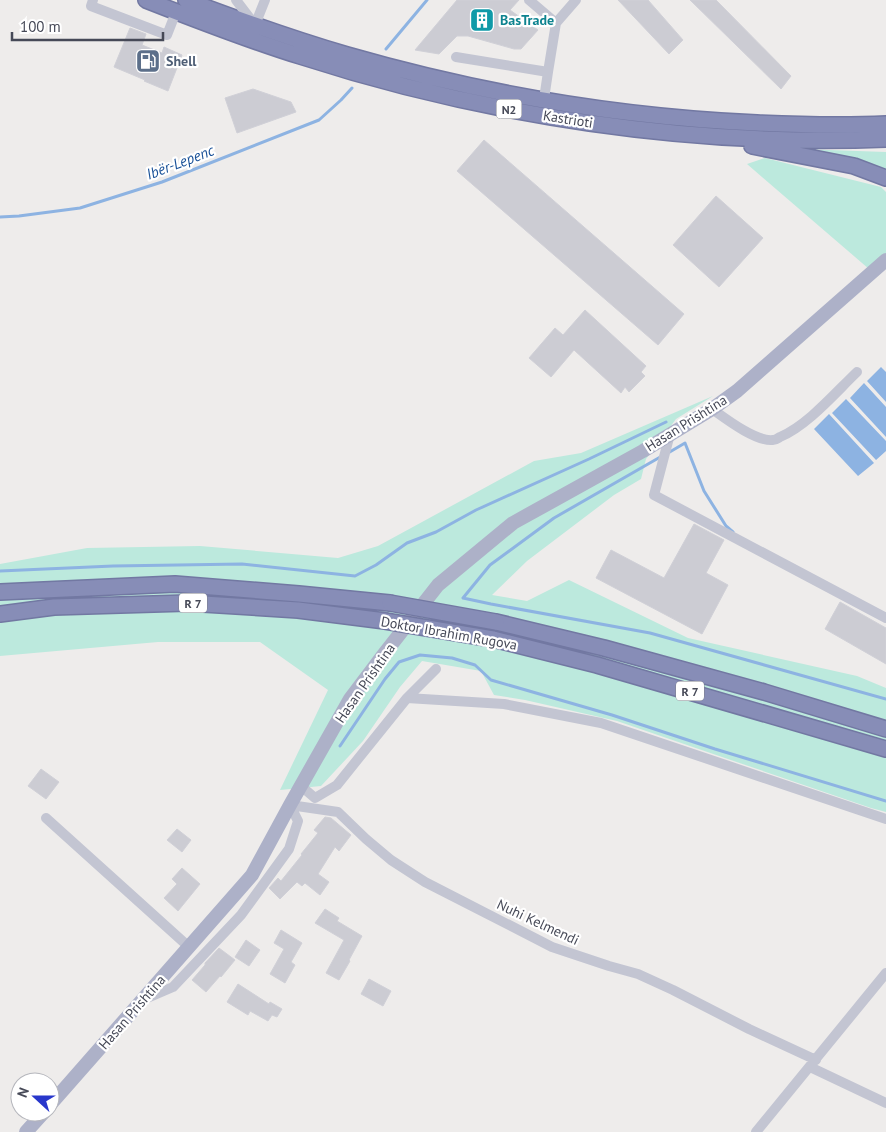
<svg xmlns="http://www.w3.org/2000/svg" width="886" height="1132" viewBox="0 0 886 1132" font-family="'PT Sans',sans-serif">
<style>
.green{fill:#bce9dd}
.water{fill:#8db3e2}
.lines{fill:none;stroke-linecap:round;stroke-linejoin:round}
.stream{stroke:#8db3e2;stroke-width:3}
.building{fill:#ccccd3;stroke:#d0d0d7}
.highway-casing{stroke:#7278a2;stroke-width:18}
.minor{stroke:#c3c5d2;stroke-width:10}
.major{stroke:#adb1c8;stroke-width:14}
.highway{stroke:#878db7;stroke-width:15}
.highway-bridge-casing{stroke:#7278a2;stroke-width:18;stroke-linecap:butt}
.highway-bridge{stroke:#878db7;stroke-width:15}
.labels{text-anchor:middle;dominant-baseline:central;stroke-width:4.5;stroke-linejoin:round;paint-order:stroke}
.shield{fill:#fff;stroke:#7e8089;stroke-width:1}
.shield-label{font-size:12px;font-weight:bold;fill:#464957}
.culture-label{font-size:14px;font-weight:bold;fill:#0d838f;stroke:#fff;text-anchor:start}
.service-label{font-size:14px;font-weight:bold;fill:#4e5e75;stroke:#fff;text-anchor:start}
.street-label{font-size:14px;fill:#464957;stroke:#fff}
.water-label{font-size:15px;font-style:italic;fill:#185097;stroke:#fff}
</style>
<rect width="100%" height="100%" fill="#eeeceb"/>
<!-- green -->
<path class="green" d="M800,149L886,152V175Z
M765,158L881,187L886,192V253L869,269L747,164Z
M713,396L676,419L646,459L641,479L614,495L527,561L492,595L527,601L569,580L688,638L857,676L886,688V812L871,808L617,721L525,700L494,695L481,671L422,661L400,687L363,741L321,786L280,790L328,690L260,642H158L0,656V564L87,548L200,546L338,558L378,546L534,461L581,453Z"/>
<!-- water -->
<path class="water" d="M881,367L886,372V402L867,381Z
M864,383L886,407V437L850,398Z
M846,399L886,441V451L876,460L832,413Z
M829,414L874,463L858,476L814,429Z"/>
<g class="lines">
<!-- stream -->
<path class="stream" d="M386,49L427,0
M0,217L19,216L80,208L162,182L319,120L341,100L352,88
M668,453L685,443L704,491L726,526L733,532
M662,456L554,518L490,565L463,598L491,604L650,633L886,699
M0,571L113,566L242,564L355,576L376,565L407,543L436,532L476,510L589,459L666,422
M340,746L385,679L399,662L420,655L452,658L475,665L491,680L612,715L715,749L886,801"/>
</g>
<!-- building -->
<path class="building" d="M457,0H519L510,10L538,30L521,49H514L468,36H457L439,54L415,50Z
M618,0H648L683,40L669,54Z
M690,0H716L791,76L781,89Z
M130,28L146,34L142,45L162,53L164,47L182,55L168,91L144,81L145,80L114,67Z
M253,89L291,102L296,112L237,133L225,98Z
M484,140L684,314L658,345L457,171Z
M716,196L763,238L719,287L673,245Z
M585,310L646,366L641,372L645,376L629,392L625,387L621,393L574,350L551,377L529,358L555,328L563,335Z
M694,524L724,540L706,573L728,585L702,634L596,578L611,550L664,578Z
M840,602L886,628V664L825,629Z
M41,769L59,782L46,799L28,786Z
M325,817L331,818L351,835L339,851L335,847L318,874L329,882L320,895L305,883L302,886L297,882L280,899L269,888L278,878L281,881L302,855L301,854L318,833L314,830Z
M177,829L191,840L182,852L167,840Z
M182,868L200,884L178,911L164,898L177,884L172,879Z
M325,909L339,918L337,921L362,936L349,960L350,961L339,980L326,973L344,940L315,923Z
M281,930L302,943L291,962L295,965L285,983L270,974L284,949L274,943Z
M246,940L260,950L249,966L235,957Z
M219,948L235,960L221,977L220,976L206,992L192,980L205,965V963Z
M369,979L391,991L383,1006L361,994Z
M238,984L269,1004L270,1002L282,1009L277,1017L272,1015L268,1021L250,1011L248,1015L227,1002Z"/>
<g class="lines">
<defs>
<path id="highway" d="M146,0C197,20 248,40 300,56C485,116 692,147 886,139
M186,0C239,20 292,39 347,55C479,93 620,117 757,123C800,125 843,126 886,124
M752,146L854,166L886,178
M0,592L175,584L299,594L390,603
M0,614L54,607L187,603L298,610L385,621
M496,622L604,648L764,692L886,729
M493,639L597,665L886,749"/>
</defs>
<!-- highway casing -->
<use href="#highway" class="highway-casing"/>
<!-- minor -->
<path class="minor" d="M93,0L91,6L167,35L176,12
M236,0L255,25L265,0
M529,0L556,23L548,72
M556,23L576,0
M456,57L548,72L544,99
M712,409C726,419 756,442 773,440C776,440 778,438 780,437C808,425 835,393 857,372
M670,434L654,495L886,618
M407,698L436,669
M301,786L315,798L337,785L407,698L504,704L601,723L886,819
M290,805L338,812L366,839L391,860L425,882L552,947L609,966L638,974L673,990L749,1029L816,1060
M46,818L189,947
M145,999L173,987L241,915L289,849L298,821L290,805
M810,1067L886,1103
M756,1132L886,973"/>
<!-- major -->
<path class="major" d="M50,1105L252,875L290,805L350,699L384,654L438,585L513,523L643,451L712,409L737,391L886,260
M26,1132L44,1112"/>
<!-- highway -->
<use href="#highway" class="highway"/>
<defs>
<path id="highway-bridge" d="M390,603L496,622
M385,621L493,639"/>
</defs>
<!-- highway-bridge casing -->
<use href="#highway-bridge" class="highway-bridge-casing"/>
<!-- highway-bridge -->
<use href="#highway-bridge" class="highway-bridge"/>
</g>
<!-- icons -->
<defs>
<symbol id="building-square" viewBox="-11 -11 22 22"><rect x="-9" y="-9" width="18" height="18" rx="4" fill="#0f9aa8" stroke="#fff"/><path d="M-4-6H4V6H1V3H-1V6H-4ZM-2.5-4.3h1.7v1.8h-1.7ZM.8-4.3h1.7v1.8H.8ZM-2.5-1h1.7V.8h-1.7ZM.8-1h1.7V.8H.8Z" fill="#fff"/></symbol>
<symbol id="fuel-square" viewBox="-11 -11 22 22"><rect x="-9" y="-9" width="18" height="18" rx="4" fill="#5c6f8a" stroke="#fff"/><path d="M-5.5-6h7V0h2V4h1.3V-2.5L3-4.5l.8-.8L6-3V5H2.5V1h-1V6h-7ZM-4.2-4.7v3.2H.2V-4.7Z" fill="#fff"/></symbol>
</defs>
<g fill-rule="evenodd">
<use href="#building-square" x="468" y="6" width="28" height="28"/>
<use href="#fuel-square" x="134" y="47" width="28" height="28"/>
</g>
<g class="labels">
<!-- shield labels -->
<g class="shield">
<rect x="496.5" y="99.5" width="25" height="19" rx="4"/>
<rect x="179" y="593.5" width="28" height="19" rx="4"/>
<rect x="676" y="681.5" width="28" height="19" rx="4"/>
</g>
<g class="shield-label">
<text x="509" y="109">N2</text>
<text x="193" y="603">R 7</text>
<text x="690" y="691">R 7</text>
</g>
<!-- culture labels -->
<g class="culture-label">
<text x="500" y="20">BasTrade</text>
</g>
<!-- service labels -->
<g class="service-label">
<text x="166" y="61">Shell</text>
</g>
<!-- street labels -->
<g class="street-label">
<text transform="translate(568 119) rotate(9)">Kastrioti</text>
<text transform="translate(686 423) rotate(-32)">Hasan Prishtina</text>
<text transform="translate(449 633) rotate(10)">Doktor Ibrahim Rugova</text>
<text transform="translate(365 683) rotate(-55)">Hasan Prishtina</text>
<text transform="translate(538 922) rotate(25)">Nuhi Kelmendi</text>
<text transform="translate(132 1012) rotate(-49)">Hasan Prishtina</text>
</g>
<!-- water labels -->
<g class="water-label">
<text transform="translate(180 162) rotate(-21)">Ibër-Lepenc</text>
</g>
</g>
<!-- north arrow -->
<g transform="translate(35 1097) rotate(291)"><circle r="24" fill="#ffffff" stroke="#b5b6bc"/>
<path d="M0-4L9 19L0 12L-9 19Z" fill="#2837cb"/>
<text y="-8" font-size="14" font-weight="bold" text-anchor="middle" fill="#464957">N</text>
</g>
<!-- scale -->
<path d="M12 32v8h151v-8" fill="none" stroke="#464957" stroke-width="2.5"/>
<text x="20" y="32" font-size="15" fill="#464957" stroke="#ffffff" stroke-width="4" paint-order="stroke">100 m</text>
</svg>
